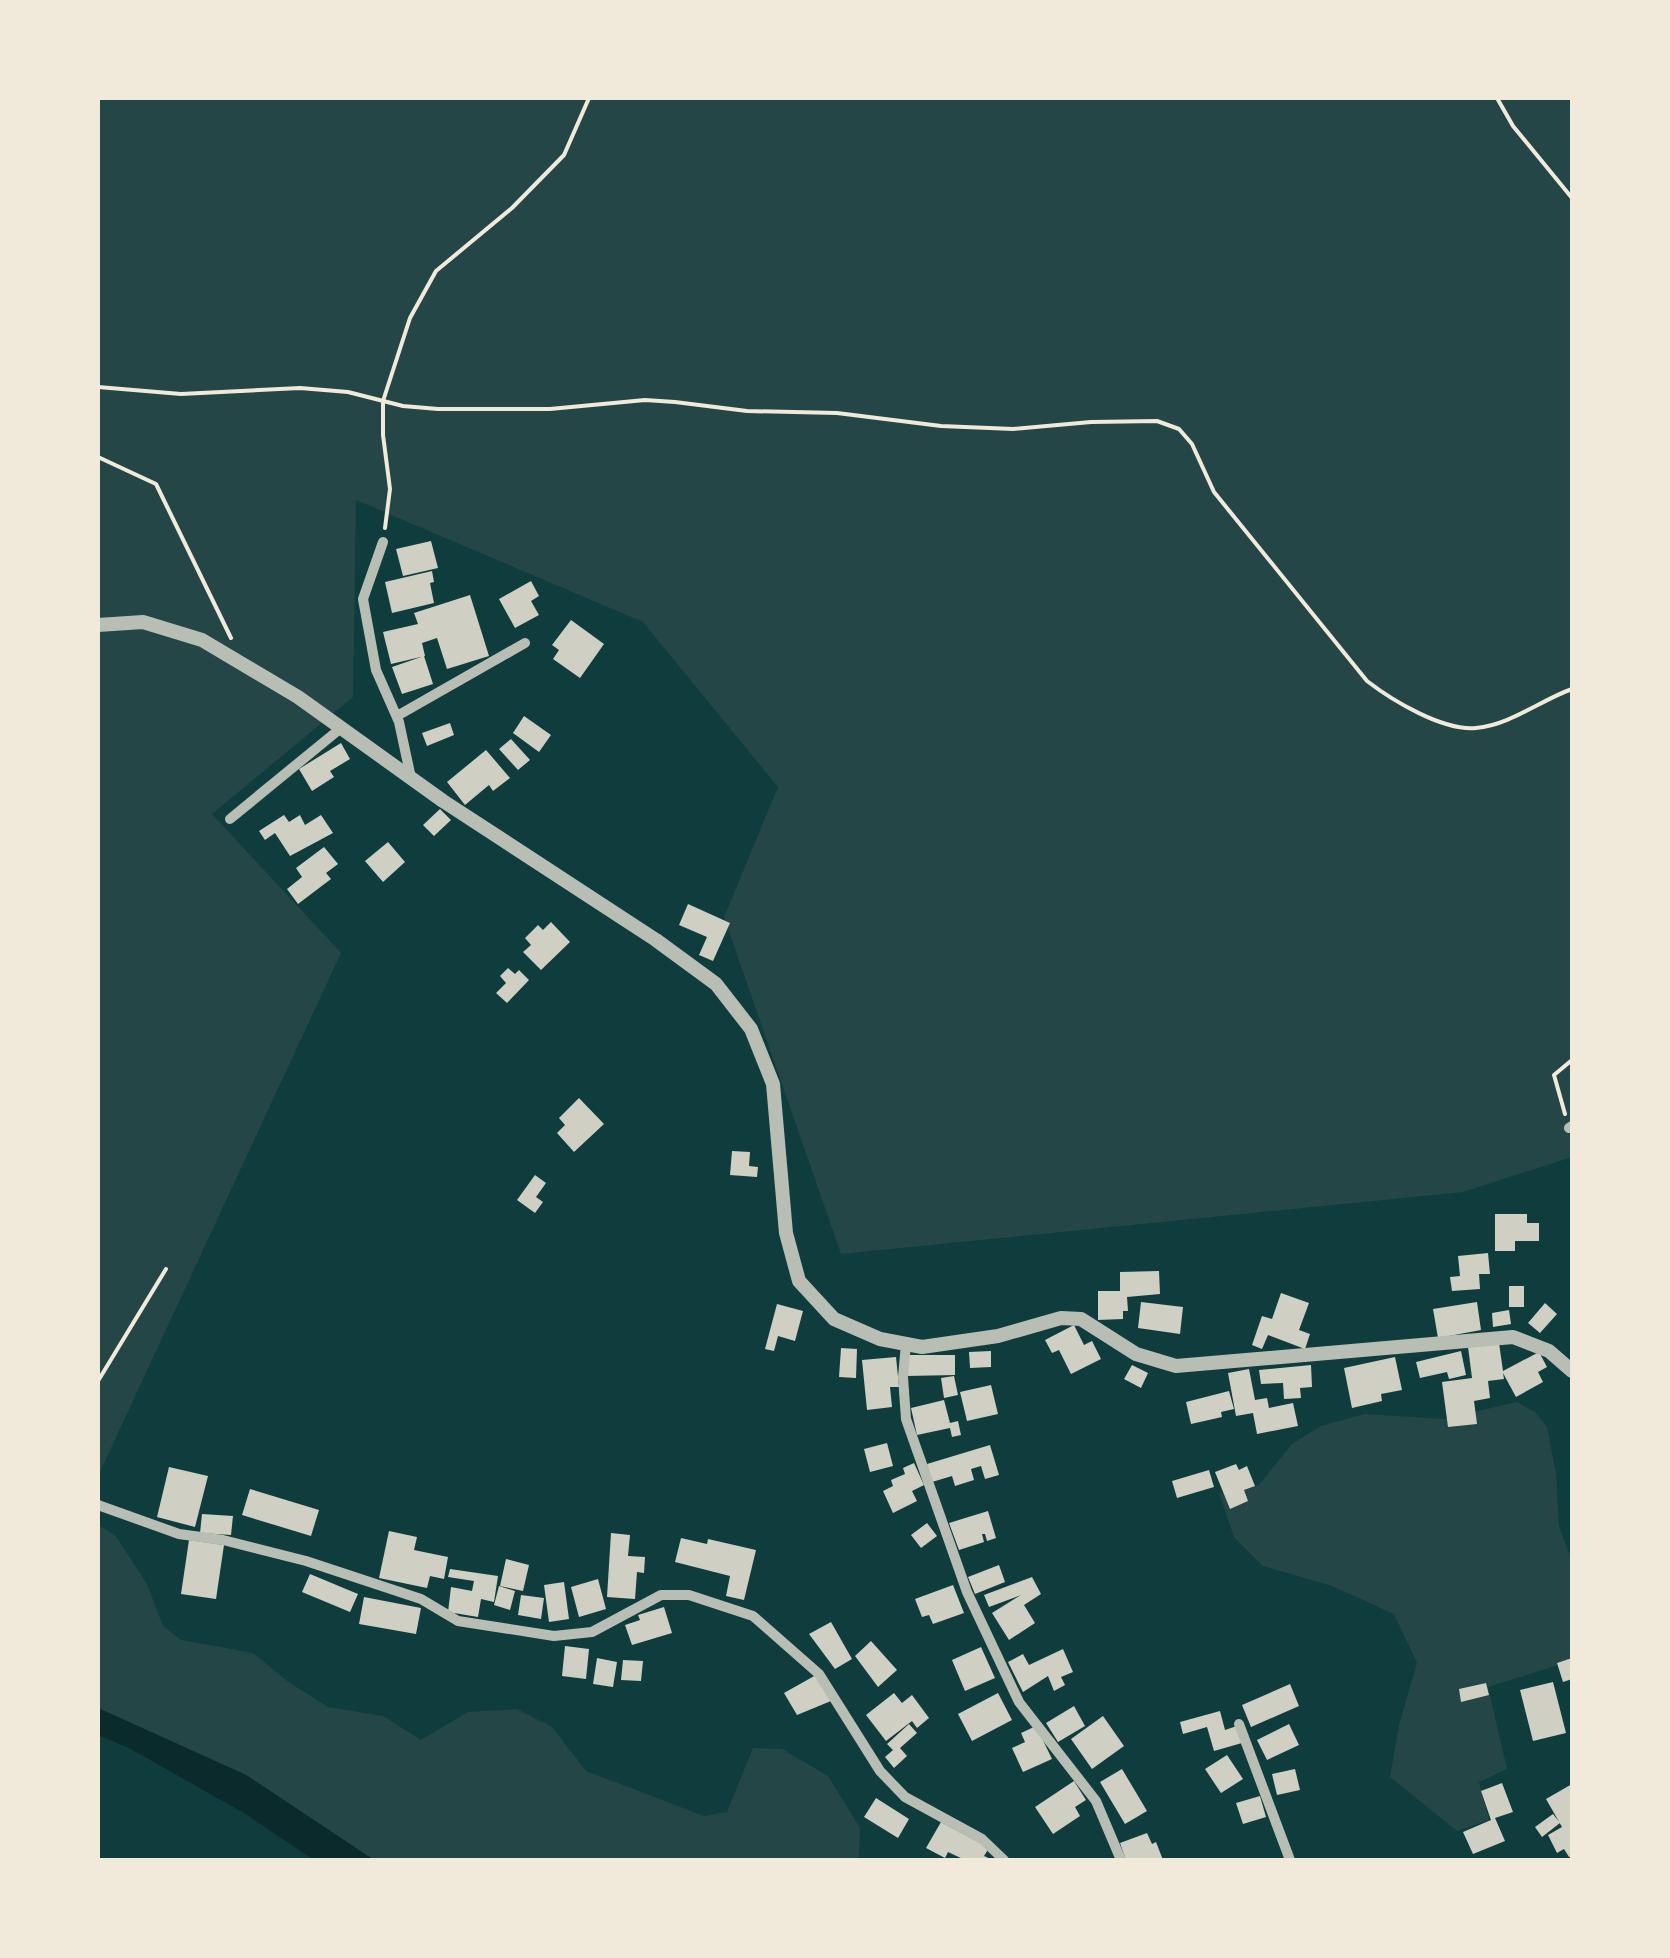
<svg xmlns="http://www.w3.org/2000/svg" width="1670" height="1958" viewBox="0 0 1670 1958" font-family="Figtree,sans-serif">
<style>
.green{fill:#244646}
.water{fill:#0a2a2b}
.building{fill:#cfcfc3}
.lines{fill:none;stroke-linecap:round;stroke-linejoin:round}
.path{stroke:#f1e9da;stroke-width:4}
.minor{stroke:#b8beb3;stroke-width:10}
.tertiary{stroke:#b8beb3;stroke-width:14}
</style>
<rect width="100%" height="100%" fill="#0f3d3e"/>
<!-- green -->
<path class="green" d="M98,98H1572V1157L1463,1192L841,1254L724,917L778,787L643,622L356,500L353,697L212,814L341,953L98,1476Z
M1517,1402L1535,1412L1547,1427L1556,1474L1559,1526L1572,1561V1661L1488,1687L1507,1769L1479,1782L1489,1820L1457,1831L1390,1777L1399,1725L1417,1663L1394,1614L1332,1586L1263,1566L1234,1537L1219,1493L1259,1485L1292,1444L1321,1426L1364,1414L1444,1419Z
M98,1525L115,1535L147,1584L163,1626L181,1640L253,1653L287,1681L328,1707L383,1716L421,1740L468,1712L517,1709L552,1727L586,1771L704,1816L727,1812L753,1748L782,1749L828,1776L860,1828L859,1860H374L246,1775L98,1708Z"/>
<!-- water -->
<path class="water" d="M98,1708L246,1775L374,1860H314L244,1813L129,1748L98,1735Z"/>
<!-- building -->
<path class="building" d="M431,541L438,568L403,576L396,549Z
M432,571L434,582L430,583L434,603L392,613L385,582Z
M531,581L539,596L531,601L539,615L515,628L499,599Z
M470,595L489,656L447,669L437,638L422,643L425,656L391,664L383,632L418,624L414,613Z
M571,620L604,644L580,678L553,659L559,650L552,645Z
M424,656L433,684L402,694L392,667Z
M524,716L551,735L539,752L513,733Z
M450,723L454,735L427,746L422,733Z
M511,739L530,760L518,770L499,749Z
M341,743L350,759L330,771L334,777L312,791L299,769Z
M486,750L510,778L493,791L489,785L465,805L447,782Z
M440,809L451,820L434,836L423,825Z
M284,815L289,822L300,815L305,825L321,815L333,833L290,856L275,833L265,840L259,831Z
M388,842L405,862L383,882L365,861Z
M324,847L338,864L326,873L331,879L298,904L287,889L302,877L296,868Z
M688,904L730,923L713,961L699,955L707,937L679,925Z
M551,922L570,942L541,970L523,952L531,945L525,938L538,925L543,930Z
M508,968L515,974L519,970L529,980L507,1003L496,993L506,983L500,976Z
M579,1098L604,1124L574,1152L557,1133L565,1125L559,1118Z
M732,1151L750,1152L749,1166L758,1167L757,1177L730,1175Z
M535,1175L546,1183L536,1197L543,1202L535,1213L517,1200Z
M1495,1214H1527V1223H1539V1241H1515V1251H1495Z
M1488,1253L1490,1274H1479L1480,1289L1452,1291L1450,1277L1460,1276L1458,1256Z
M1159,1271L1160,1294L1127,1297L1128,1311H1123V1319L1098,1320V1291H1120V1272Z
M1509,1286H1524V1307H1509Z
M1281,1293L1309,1303L1299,1330L1310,1334L1305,1349L1268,1335L1262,1349L1252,1345L1262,1316L1272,1319Z
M1141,1302L1183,1307L1180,1334L1138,1328Z
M1477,1302L1481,1330L1438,1338L1433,1309Z
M1545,1303L1557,1314L1540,1333L1528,1323Z
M777,1304L803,1311L795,1341L778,1336L774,1351L765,1349Z
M1509,1310L1511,1324L1493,1327L1492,1313Z
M1074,1325L1084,1345L1092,1341L1101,1359L1071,1374L1059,1350L1052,1353L1045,1340Z
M1499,1343L1503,1371L1539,1352L1547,1367L1538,1372L1543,1382L1516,1397L1503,1373L1504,1379L1488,1381L1490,1398L1474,1401L1477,1424L1448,1427L1442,1382L1472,1378L1468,1347Z
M841,1348L857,1349L856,1378L839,1377Z
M991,1351V1367L970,1368L969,1352Z
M1461,1351L1466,1375L1449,1379L1447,1372L1420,1378L1416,1362Z
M907,1355H955V1375L907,1376Z
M896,1357L899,1387H890L892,1407L867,1410L862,1360Z
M1395,1357L1402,1390L1381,1394L1382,1401L1352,1408L1344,1368Z
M1132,1365L1148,1373L1141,1388L1124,1379Z
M1311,1365L1312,1387L1300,1388L1301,1398L1284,1399L1283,1383L1261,1384L1259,1370Z
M1249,1369L1255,1400L1267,1398L1269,1408L1293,1403L1298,1426L1257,1434L1253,1413L1236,1416L1228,1373Z
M954,1376L958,1395L944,1398L941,1378Z
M991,1385L998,1414L967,1421L960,1392Z
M1229,1391L1234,1409L1221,1412L1222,1417L1191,1424L1186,1402Z
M944,1400L950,1423L958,1421L961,1435L952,1437L950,1428L917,1435L911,1408Z
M887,1443L893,1466L870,1472L864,1449Z
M990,1445L999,1475L985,1479L981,1466L971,1469L974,1480L955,1486L952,1476L932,1482L927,1464Z
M914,1463L924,1485L912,1491L917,1501L893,1513L883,1491L893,1486L891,1480L905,1474L903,1468Z
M1236,1464L1239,1470L1247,1466L1255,1486L1244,1490L1248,1501L1230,1509L1215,1472Z
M169,1467L208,1476L195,1527L157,1517Z
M1209,1470L1214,1487L1177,1498L1172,1481Z
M250,1489L319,1510L311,1536L242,1515Z
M988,1511L996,1538L987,1541L985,1534H982L984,1542L959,1550L949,1523Z
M202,1514L233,1516L231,1535L200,1533Z
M927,1523L937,1536L921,1548L911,1535Z
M389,1531L417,1537L414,1550L448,1557L444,1579L430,1576L427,1588L379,1578Z
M611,1533L630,1535L628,1556L645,1557L644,1573L637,1572L635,1599L607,1597Z
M681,1538L707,1544L708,1539L756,1550L744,1600L726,1596L730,1576L675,1562Z
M189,1540L224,1545L216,1599L181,1594Z
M506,1559L529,1565L523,1591L500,1586Z
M999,1565L1005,1582L975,1594L968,1577Z
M450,1569L498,1576L494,1602L481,1599L478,1617L448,1612L451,1587L472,1591L474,1581L448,1577Z
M310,1574L358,1594L350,1612L302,1592Z
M1032,1577L1041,1594L1024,1605L1035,1623L1009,1640L992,1613L1021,1595L989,1607L984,1595Z
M598,1579L606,1609L579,1617L571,1587Z
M564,1582L569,1619L549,1622L544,1585Z
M953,1585L964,1613L933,1624L929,1615L922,1617L915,1599Z
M499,1586L515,1591L510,1610L494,1605Z
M521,1595L544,1598L541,1619L518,1615Z
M364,1597L421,1608L416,1634L359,1624Z
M664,1607L672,1633L632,1645L625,1625L640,1620L638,1615Z
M831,1622L852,1659L835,1669L809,1634Z
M871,1641L897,1670L878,1687L855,1656Z
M565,1646L589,1649L586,1679L562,1676Z
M981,1647L995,1678L965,1691L952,1660Z
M1063,1649L1073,1672L1061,1677L1065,1685L1054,1691L1048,1676L1023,1692L1008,1662L1023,1654L1029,1665Z
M597,1658L617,1662L613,1687L593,1684Z
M1572,1658V1679L1563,1682L1557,1663Z
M623,1660L643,1661L641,1681L621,1680Z
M816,1675L831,1701L797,1715L784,1693Z
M1553,1682L1566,1733L1533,1741L1520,1690Z
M1486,1683L1489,1695L1461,1702L1459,1689Z
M1290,1684L1299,1706L1251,1727L1242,1705Z
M894,1693L902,1703L912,1695L929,1718L917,1728L912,1721L886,1741L866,1715Z
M998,1693L1012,1720L972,1741L958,1714Z
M1074,1706L1085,1726L1058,1742L1046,1723Z
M1220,1711L1225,1730L1237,1726L1242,1743L1214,1751L1207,1727L1183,1734L1180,1722Z
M1103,1716L1124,1746L1092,1769L1071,1739Z
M909,1724L917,1733L900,1748L907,1756L894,1768L885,1757L893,1750L887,1744Z
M1289,1724L1299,1745L1267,1760L1257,1740Z
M1036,1726L1052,1759L1023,1772L1012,1748L1025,1742L1021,1733Z
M1227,1755L1243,1779L1221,1793L1205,1769Z
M1122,1769L1147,1811L1125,1824L1100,1782Z
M1295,1769L1300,1790L1277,1795L1272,1774Z
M1074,1781L1086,1800L1075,1807L1080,1816L1053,1834L1035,1807Z
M1502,1783L1513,1812L1495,1818L1505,1841L1473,1854L1463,1832L1491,1820L1481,1791Z
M1572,1784V1856L1569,1857L1564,1849L1557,1853L1548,1835L1562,1827L1546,1799Z
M1260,1796L1266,1817L1243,1824L1236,1803Z
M876,1798L909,1819L898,1838L864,1817Z
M1553,1814L1560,1823L1542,1837L1535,1827Z
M941,1822L989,1848L984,1856L993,1860H965L948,1852L945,1858L926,1848Z
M1147,1833L1152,1844L1156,1842L1163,1860H1126L1120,1843Z"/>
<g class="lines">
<!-- path -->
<path class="path" d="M1497,98L1513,126L1572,198
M98,387L181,394L300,388L348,392L403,406L438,409H550L645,400L675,402L747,411L837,413L941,426L1013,429L1091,422L1157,421L1179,429L1192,444L1214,492L1367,681C1393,701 1443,731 1476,728C1510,725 1541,700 1572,689
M98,457L156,484L231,638
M385,528L390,489L383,435V401L410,318L436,271L512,208L564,155L589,98
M1565,1114L1554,1075L1572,1060
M98,1381L166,1269"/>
<!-- minor -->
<path class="minor" d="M383,542L363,599L376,670L399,722L411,778
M397,716L525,643
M230,819L341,728
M1569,1128L1572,1126
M906,1344L903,1377L906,1419L967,1592L1019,1702L1096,1801L1121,1860
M98,1505L179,1534L223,1540L306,1561L421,1599L458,1621L554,1636L592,1632L661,1595H689L753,1616L819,1674L880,1771L905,1797L982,1839L1004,1860
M1239,1724L1290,1860"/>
<!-- tertiary -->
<path class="tertiary" d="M98,625L143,622L202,640L298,697L443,801L656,940L716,984L751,1029L773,1084L786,1233L799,1281L834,1319L880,1339L922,1347L998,1336L1061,1318L1081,1319L1136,1354L1176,1366L1513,1337L1549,1351L1572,1371"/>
</g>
<!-- border -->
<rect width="1670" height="1958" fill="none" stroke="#f1e9da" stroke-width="200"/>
</svg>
